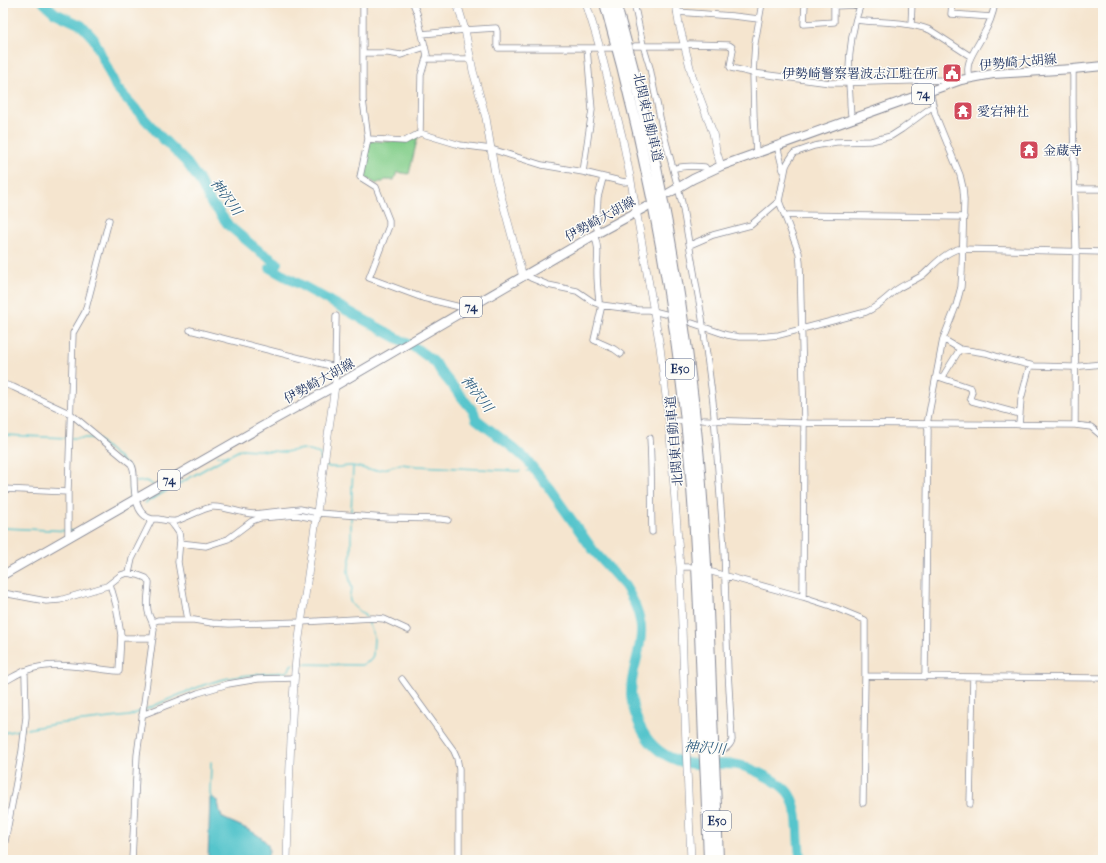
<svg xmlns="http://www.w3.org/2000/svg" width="1106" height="863" viewBox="0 0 1106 863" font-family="'IM FELL French Canon','Noto Serif JP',serif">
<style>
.green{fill:#85cf8c;stroke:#507f75}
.water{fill:#57c5cc;stroke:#397a95}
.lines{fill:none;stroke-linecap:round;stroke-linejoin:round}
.stream{stroke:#57c5cc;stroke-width:1.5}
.river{stroke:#57c5cc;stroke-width:10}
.minor-casing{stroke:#888a96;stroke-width:7}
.tertiary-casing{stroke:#888a96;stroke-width:8}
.primary-casing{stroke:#888a96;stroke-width:10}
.motorway-casing{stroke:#888a96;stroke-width:12}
.minor{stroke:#fff;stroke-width:5.5}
.tertiary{stroke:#fff;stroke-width:7}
.primary{stroke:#fff;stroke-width:8}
.motorway{stroke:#fff;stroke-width:10}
.motorway-bridge-casing{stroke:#888a96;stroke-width:12;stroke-linecap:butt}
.motorway-bridge{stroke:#fff;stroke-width:10}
.labels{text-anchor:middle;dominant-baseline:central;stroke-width:3;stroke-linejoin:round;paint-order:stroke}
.shield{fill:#fdfcf7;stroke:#5f6c8c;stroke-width:1}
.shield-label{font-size:12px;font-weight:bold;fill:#1b2f5e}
.street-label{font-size:13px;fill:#1b2f5e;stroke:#fdfcf7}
.poi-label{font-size:13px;fill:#1b2f5e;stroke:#fdfcf7;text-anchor:start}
.water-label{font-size:14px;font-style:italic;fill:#2d5c7f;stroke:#fdfcf7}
</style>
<rect width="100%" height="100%" fill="#fdfcf7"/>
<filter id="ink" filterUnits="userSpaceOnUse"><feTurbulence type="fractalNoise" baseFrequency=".025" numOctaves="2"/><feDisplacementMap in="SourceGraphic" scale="8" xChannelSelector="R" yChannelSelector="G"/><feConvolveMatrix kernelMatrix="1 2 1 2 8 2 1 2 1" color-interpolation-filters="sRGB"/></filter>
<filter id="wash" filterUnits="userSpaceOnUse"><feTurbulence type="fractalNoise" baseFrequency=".012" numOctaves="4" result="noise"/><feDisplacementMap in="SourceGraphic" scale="16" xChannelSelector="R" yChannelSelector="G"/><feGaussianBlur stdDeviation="0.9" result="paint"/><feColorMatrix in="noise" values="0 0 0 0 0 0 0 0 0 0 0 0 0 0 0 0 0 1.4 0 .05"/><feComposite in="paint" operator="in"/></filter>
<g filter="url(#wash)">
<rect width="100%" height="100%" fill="#f5e5cf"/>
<!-- green -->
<path class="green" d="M418,136L409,174L397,172L394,180H385L383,182H379L377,184L362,176L370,141L407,142Z"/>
<!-- water -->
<path class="water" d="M211,797C222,801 217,810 223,818C234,824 271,836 269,851C269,854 267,857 266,860H208L210,798Z"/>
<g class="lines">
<!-- stream -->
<path class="stream" d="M3,435L67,438
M71,438H96L129,467L130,483V498
M217,456L230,455L242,449L285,452L303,449L320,454L321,464
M326,466C334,469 342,466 351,466C358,466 363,469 370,470C381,471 391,467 401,464L417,466L520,471
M527,471L534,470
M136,482L146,481L153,485
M145,503L228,456
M351,514L353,466
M351,517V553L348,572L349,576L352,589C344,605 357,607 366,617
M3,528L73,531
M298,664L358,665H362L370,661L373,655L374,637L368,620
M144,710C166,701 188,690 210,683C235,675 260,674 286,672L289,670L291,665L294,664
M27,729L55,724L129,716L141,711
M3,733L23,729
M211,798L210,793L211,762"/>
<!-- river -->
<path class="river" d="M44,3L55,13L81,25L94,39L116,87L161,137L187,163L199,180L212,205L216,208L229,226L258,250L277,263L270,268L417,349L432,360L437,365L441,372L474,412L476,419L512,447L527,460L549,488L593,550L625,586C633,599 640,613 641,628C642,642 637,657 634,670C632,678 631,686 631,694C632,710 640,730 650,742C661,755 678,763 695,764C709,765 724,763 738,765C750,767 760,773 771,779C779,784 787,789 791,797C801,817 796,840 801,860"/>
</g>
</g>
<g filter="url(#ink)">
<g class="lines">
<defs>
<path id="minor" d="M363,3V100L368,139L360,177L376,187L389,220V226L369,278L423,298L460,307L465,310
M413,3L417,13L427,55L421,75L420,133
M634,3L643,45L650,68L654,89L662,127L682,203L702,318L709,371L713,402L724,549L728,671L732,740C731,743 729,746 726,748C718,751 694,749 686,746
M805,3L804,24L834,22V3
M952,3L951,14L991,17
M1103,3V7
M834,6L860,5
M677,12L733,16L759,19
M856,20C880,23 907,21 930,30L970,56
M911,25L912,3
M422,34L465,30L496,28L497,31V46L498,48H612
M635,46H680L690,44L729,45L732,47L733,50L730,67L731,68L753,73L830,83L947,80L951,81L953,83
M363,53H388L401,55L425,47
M426,59H470
M1073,69V117L1076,251L1075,425
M969,78C964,61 976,50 983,35C989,25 993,14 995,3
M852,119C850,112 850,105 850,98C847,66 850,33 861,3
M368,139L405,141L420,133L460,145L491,149L542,165L583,172L624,182L631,181
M777,145L783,170
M756,153L754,118L753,73L755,43L762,3
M673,169C683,165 695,166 705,167L708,172
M583,172L592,110L587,48
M1075,189H1103
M785,216L789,215L964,217
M599,232L596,226L598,197L603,178
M594,235C600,247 597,259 597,272C597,282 598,292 599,301L598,304
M690,245L713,235L751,225L779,201
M526,275L531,278L548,285L577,291L593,302L601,305L638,310H649L665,314
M602,305L594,340L614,349L621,354
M692,323L727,335L739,337H756L779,335L866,312C878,307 886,298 896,290C904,284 914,281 923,275C933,266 944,253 958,249L1103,252
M190,330L335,367
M943,339L960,349L986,353L1005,359L1034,366L1071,367L1103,364
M936,376L971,388L972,392L970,398L972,401L1020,414
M943,378L945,373L960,349
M3,384L13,387L71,414L131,464C134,468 134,473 134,479C134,492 135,515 152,519C154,519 156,519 158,519C165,520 170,522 176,521C186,518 204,508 212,507C226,506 240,514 254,514L300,509L318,513L387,518L441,519L448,520
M335,386V367L336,316
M703,420L804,423L1075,425L1091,427L1103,437
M669,421H679
M1019,425L1021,399L1030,365
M650,438C652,470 651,501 652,532
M3,489L68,492
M171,522L174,526L179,533L180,540L178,562L188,620
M69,538L68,534V492L73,333L85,312L109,220
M180,543L206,546L228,539L252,521L260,518L297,515L317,519
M680,567H691
M712,572L803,597L831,606L865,620V676L863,803
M129,573L132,559L152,519
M3,593L46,601L60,600L107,586L121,575L127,573L138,575L146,578L149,582C149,591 146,601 148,611C149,618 153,621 154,629L137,755L132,860
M803,597L804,423L800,263L799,253L779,201L786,166L788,162L794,153L814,146L836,142L871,141L891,136L902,129L933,106
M153,622L158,620H194L212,623L229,624L301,622L373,618L384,619L408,630
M121,638H153
M865,676L1103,678
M925,677L928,430L927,424L943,339L956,306L961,287L962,271L964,200L963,188L960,175L935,114L930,91
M402,679L454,751L457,758L459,769V860
M3,682C10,679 17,674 25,671C53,660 88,668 117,671H119L121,635L116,605L110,584
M142,715L198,693L228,684L258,679L294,678
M970,804L973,677
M3,852L22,751L26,717L25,675L24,671"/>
<path id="tertiary" d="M457,3L465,30L473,71L486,118L495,174L523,277
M586,3L600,48L622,136L631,181L660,347L669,421L680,567L686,746L691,860
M676,3L679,24L693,79L713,133L716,150L721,166
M287,860C289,793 290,726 296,659L335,386"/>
<path id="primary" d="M669,193L693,179L721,166L961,80L993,74L1073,69L1103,66
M3,575L261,427L335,386L594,235L646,207"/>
<path id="motorway" d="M605,3C643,137 670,273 685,412C697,521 700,631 704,741
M615,3C657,148 684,298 698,449C707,546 709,643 713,741
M706,782L709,860
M715,782L718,860"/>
</defs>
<!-- minor casing -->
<use href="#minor" class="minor-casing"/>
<!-- tertiary casing -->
<use href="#tertiary" class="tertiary-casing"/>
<!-- primary casing -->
<use href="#primary" class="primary-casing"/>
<!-- motorway casing -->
<use href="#motorway" class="motorway-casing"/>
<!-- minor -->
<use href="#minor" class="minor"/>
<!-- tertiary -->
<use href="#tertiary" class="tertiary"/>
<!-- primary -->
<use href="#primary" class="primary"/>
<!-- motorway -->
<use href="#motorway" class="motorway"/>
<defs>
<path id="motorway-bridge" d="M704,741L706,782
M713,741L715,782"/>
</defs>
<!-- motorway-bridge casing -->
<use href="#motorway-bridge" class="motorway-bridge-casing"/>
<!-- motorway-bridge -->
<use href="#motorway-bridge" class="motorway-bridge"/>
</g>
</g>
<!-- icons -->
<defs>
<symbol id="civic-square" viewBox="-11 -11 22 22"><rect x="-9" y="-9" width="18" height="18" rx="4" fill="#d1495b" stroke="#fdfcf7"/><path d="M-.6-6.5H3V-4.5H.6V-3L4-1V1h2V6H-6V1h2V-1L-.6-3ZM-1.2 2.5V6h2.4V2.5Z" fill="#fff"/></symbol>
<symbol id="temple-square" viewBox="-11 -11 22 22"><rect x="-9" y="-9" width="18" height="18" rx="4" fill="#d1495b" stroke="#fdfcf7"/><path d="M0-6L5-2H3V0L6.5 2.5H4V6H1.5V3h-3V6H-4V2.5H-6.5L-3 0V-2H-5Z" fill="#fff"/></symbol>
</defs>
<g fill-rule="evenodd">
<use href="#civic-square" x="941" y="62" width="22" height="22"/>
<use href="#temple-square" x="952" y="100" width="22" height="22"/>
<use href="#temple-square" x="1018" y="139" width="22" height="22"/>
</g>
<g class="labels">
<!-- shield labels -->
<g class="shield">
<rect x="912" y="84" width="22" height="20" rx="3"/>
<rect x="460" y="297" width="22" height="20" rx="3"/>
<rect x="666" y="359" width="28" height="20" rx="3"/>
<rect x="158" y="470" width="22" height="20" rx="3"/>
<rect x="703" y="811" width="28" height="20" rx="3"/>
</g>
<g class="shield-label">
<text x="923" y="94">74</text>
<text x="471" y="307">74</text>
<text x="680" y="369">E50</text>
<text x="169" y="480">74</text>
<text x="717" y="821">E50</text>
</g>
<!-- street labels -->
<g class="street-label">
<text transform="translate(1018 62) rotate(-5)">伊勢崎大胡線</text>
<text transform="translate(648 117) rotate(77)">北関東自動車道</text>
<text transform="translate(600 219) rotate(-29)">伊勢崎大胡線</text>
<text transform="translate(319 381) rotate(-29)">伊勢崎大胡線</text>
<text transform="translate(674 441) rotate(-95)">北関東自動車道</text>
</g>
<!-- poi labels -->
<g class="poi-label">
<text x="938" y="73" text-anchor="end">伊勢崎警察署波志江駐在所</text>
<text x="977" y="111">愛宕神社</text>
<text x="1043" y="150">金蔵寺</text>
</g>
<!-- water labels -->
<g class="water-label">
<text transform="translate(226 197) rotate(54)">神沢川</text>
<text transform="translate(477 394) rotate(52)">神沢川</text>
<text transform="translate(705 748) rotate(5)">神沢川</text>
</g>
</g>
<!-- margin -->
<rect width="1106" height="863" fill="none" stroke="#fdfcf7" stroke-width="16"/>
</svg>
